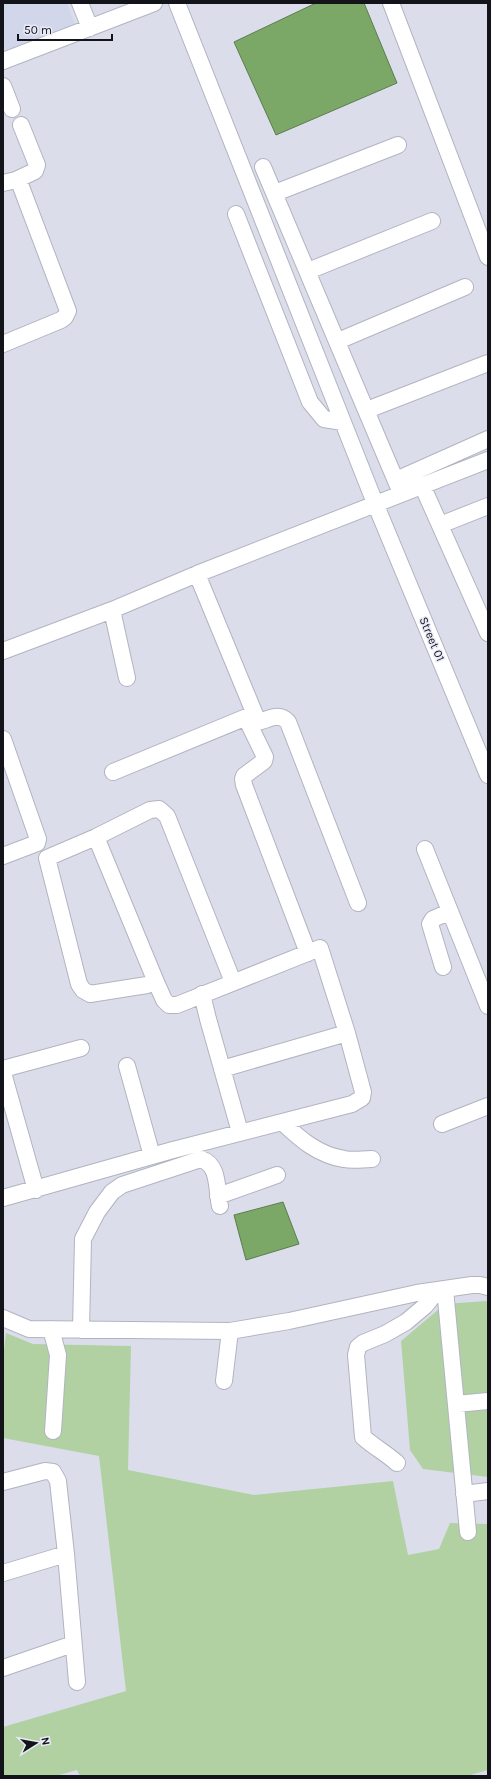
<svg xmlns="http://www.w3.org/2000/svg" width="491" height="1779" font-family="Karla,sans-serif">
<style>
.built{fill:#d2d6ea}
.green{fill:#b1d1a3}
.water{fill:#7ba867;stroke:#5c7c50}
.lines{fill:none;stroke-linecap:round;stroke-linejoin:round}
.minor-casing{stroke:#b1b4c0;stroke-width:18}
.minor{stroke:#fff;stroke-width:16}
.labels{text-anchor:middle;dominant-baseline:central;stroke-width:3;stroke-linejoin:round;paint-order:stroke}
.street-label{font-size:12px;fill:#131419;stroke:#e8ebf7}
</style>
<rect width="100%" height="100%" fill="#dbdeea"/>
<path class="built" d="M 3,3 L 67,3 L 75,24 L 6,52 L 3,45 Z"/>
<path class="green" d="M 486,1301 L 488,1302 L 488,1477 L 423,1469 L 410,1450 L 401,1341 L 445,1304 Z
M 6,1333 L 33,1344 L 131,1346 L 128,1470 L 254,1495 L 393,1481 L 408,1555 L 439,1549 L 450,1523 L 488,1524 L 488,1770 L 467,1776 L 80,1776 L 77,1770 L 56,1776 L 3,1776 L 3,1727 L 126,1691 L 99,1456 L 3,1438 L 3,1359 Z"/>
<path class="water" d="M 316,3 L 364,3 L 397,83 L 276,135 L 234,42 Z
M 283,1202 L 299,1244 L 246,1260 L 234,1215 Z"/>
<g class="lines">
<g class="minor-casing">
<path id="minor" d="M 80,3 L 90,28
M 177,3 L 375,503 L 488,775
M 391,3 L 488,257
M 3,61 L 154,3
M 3,86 L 12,109
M 263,167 L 401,493
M 3,183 L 16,180 L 35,171 L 37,165 L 21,125
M 275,193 L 398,145
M 236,214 L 310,402 L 324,419 L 343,422
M 308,271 L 432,221
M 338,341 L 465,287
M 3,344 L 61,320 L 65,317 L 68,311 L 20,184 L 16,180
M 367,410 L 488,363
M 396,480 L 488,439
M 422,485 L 488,633
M 440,525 L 488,506
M 197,574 L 258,722 C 270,719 279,712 288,722 L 358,903
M 112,610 L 127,678
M 3,651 L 112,610 L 197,574 L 488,460
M 246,718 L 265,757 L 264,761 L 244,776 L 243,779 L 244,785 L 308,953
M 3,739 L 38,839 L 37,843 L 3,856
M 113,772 L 254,714
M 96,837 L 156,982 L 147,985 L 90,994 L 83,990 L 79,984 L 47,858 L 96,837 L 150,810 L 159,809 L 167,816 L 233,982
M 425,849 L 488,1006
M 443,967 L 430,924 L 433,919 L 449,912
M 156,982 L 164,1000 L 169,1005 L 177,1005 L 320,948 L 347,1033 L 222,1069
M 202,994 L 208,1019 L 240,1132
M 127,1066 L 152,1156
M 3,1069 L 81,1048
M 3,1073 L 36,1190
M 282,1122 C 300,1139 318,1155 344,1159 C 353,1161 363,1159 372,1159
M 442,1124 L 488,1106
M 218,1196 L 277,1175
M 3,1198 L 173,1150 L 352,1104 L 362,1098 L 363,1092 L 347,1033
M 445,1289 L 468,1532
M 3,1318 L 29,1329 L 230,1331 L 289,1321 L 417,1293 L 472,1285 L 480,1285 L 488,1287
M 51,1329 L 58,1355 L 53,1431
M 81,1330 L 83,1239 L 97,1212 L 112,1192 L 122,1185 L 201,1159 C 220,1165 216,1190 220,1206
M 224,1381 L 230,1331
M 456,1404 L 488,1401
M 397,1463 C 386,1453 374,1447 363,1437 L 356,1355 L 358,1347 L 363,1343 L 385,1334 L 406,1322 L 425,1306 L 437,1291
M 3,1482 L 45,1471 L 53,1472 L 58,1481 L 66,1554 L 77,1682
M 464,1494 L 488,1491
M 3,1573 L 66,1554
M 3,1668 L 73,1644"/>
</g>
<use href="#minor" class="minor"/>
</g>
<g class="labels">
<g class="street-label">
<text transform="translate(432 639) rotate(67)">Street 01</text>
</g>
</g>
<rect width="491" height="1779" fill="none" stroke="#131419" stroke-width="8"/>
<g transform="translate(36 1743) rotate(79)" stroke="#e8ebf7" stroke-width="3" paint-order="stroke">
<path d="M0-3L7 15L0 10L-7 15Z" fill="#131419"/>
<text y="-6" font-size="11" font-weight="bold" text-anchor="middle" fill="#131419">N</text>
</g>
<path d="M18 34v6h94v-6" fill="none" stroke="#131419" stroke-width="2"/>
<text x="24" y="34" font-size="12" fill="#131419" stroke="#e8ebf7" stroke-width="3" paint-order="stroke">50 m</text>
</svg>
